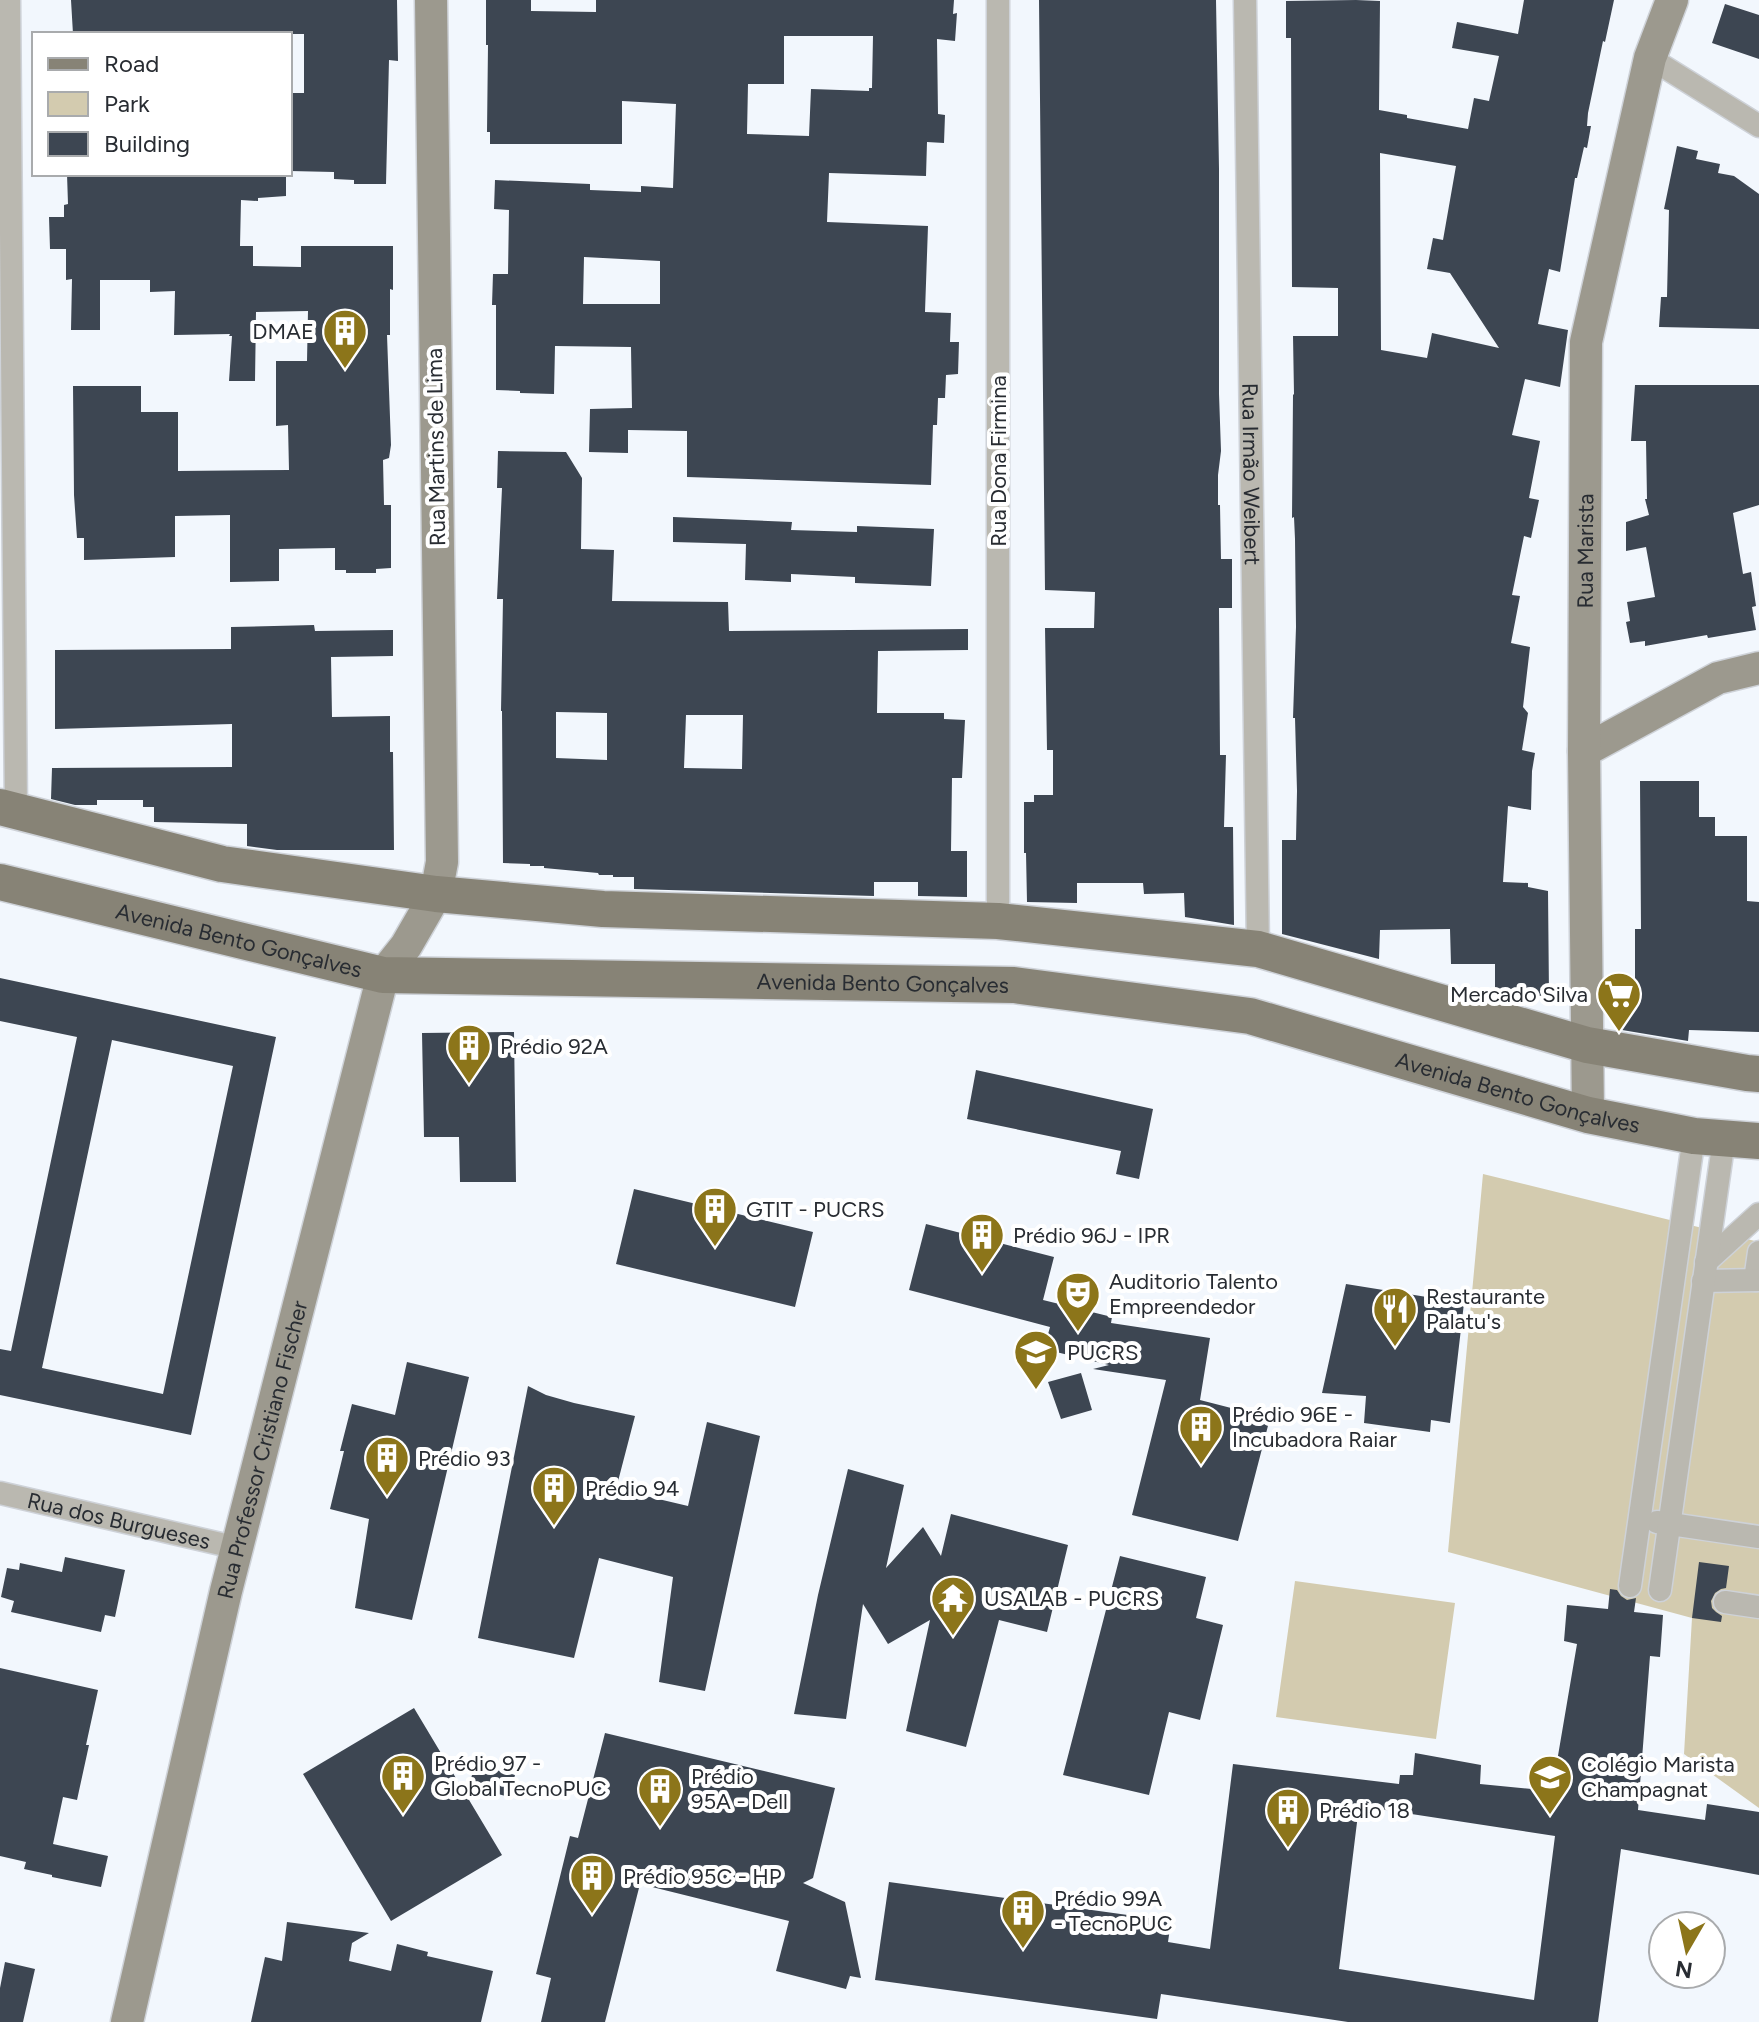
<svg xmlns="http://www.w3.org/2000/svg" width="1759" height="2022" font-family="Figtree,sans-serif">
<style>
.green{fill:#d3cbaf}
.building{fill:#3d4652;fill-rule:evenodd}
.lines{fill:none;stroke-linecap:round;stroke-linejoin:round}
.street-casing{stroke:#ced2d8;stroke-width:25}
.secondary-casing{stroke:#ced2d8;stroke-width:35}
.primary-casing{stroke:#ced2d8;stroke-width:39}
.street{stroke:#bab8b0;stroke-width:22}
.secondary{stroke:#9c998e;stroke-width:32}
.primary{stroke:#878376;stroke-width:36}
.labels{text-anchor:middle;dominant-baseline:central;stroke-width:8;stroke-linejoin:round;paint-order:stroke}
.poi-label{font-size:22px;fill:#282c32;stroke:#fff;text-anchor:start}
.street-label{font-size:22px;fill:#282c32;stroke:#fff}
</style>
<rect width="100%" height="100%" fill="#f2f7fd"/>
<path class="green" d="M 1483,1174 L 1759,1242 L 1759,1808 L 1684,1754 L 1692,1618 L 1448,1552 Z
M 1295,1581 L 1455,1603 L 1436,1739 L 1276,1717 Z"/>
<path class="building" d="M 71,0 L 397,0 L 398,61 L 389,60 L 386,184 L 354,184 L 354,180 L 334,179 L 334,172 L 290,171 L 290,93 L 304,93 L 304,34 L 73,34 Z
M 486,0 L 531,0 L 531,11 L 596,12 L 596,0 L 954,0 L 953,14 L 957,13 L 955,41 L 937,39 L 938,114 L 945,115 L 944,143 L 927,142 L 926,176 L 829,173 L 827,222 L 928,226 L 925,312 L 951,313 L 950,342 L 959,342 L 958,374 L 946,375 L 945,398 L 938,398 L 937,425 L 933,425 L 931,485 L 687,477 L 687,431 L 628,430 L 628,453 L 589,452 L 590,409 L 632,408 L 631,347 L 555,346 L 554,394 L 520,393 L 520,391 L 496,390 L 496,305 L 492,305 L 493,274 L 508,274 L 509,210 L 494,209 L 495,180 L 590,184 L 590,190 L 641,192 L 641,186 L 673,188 L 676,104 L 622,101 L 622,144 L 490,144 L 490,132 L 487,132 L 488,45 L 486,45 ZM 784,36 L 873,36 L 872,88 L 869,88 L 869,91 L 811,89 L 809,136 L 747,134 L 748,84 L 784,84 ZM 584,257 L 660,261 L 660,304 L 583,304 Z
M 1039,0 L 1216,0 L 1219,169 L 1219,394 L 1221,451 L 1218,475 L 1218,505 L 1220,505 L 1221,559 L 1232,559 L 1232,608 L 1219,608 L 1220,755 L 1226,755 L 1224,827 L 1233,827 L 1234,925 L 1185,917 L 1184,893 L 1144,894 L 1143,883 L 1077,883 L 1077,903 L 1027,902 L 1026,853 L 1024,853 L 1024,802 L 1034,802 L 1034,795 L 1053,795 L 1053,750 L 1047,750 L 1045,628 L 1094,628 L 1095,592 L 1045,590 Z
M 1356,0 L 1380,1 L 1379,110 L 1407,115 L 1407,118 L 1468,129 L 1474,98 L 1489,101 L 1499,56 L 1452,48 L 1457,22 L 1518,34 L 1524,0 L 1614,0 L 1605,42 L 1603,41 L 1588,113 L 1587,126 L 1591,126 L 1587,148 L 1584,147 L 1577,178 L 1575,178 L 1560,272 L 1549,269 L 1538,324 L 1568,330 L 1560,387 L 1525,379 L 1512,435 L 1540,441 L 1529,498 L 1539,500 L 1531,538 L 1524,536 L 1512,595 L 1520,596 L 1511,643 L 1530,647 L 1523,707 L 1528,713 L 1522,750 L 1535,753 L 1532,771 L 1531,810 L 1508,806 L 1503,882 L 1528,883 L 1528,887 L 1548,891 L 1549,996 L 1495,996 L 1495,964 L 1451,964 L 1450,929 L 1380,930 L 1379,959 L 1282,934 L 1282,840 L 1296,840 L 1297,791 L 1295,718 L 1293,718 L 1296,627 L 1295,539 L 1294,517 L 1292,518 L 1293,395 L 1294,394 L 1293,336 L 1338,336 L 1338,288 L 1292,287 L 1291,38 L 1286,38 L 1286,1 ZM 1380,153 L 1456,166 L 1443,240 L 1433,238 L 1427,269 L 1450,273 L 1499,348 L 1432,333 L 1427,358 L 1381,350 Z
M 1725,4 L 1759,15 L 1759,59 L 1712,43 Z
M 1677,146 L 1698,151 L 1696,159 L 1720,164 L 1718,173 L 1734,176 L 1759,194 L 1759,329 L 1659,327 L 1661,297 L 1667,297 L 1669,210 L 1664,209 Z
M 67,174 L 286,174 L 286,196 L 258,198 L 258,201 L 241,200 L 240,246 L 253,246 L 253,266 L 301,267 L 301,246 L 393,246 L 393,290 L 390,289 L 390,335 L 387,335 L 391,445 L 389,458 L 383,460 L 384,505 L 391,505 L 391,568 L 376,569 L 376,573 L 346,573 L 346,570 L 335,570 L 335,548 L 279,549 L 279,581 L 230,582 L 230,515 L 175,516 L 175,557 L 84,560 L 84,538 L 77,538 L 74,495 L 73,386 L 141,386 L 141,412 L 178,412 L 178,471 L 289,470 L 288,425 L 276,426 L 276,361 L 307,361 L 308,311 L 256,312 L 255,381 L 229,381 L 232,336 L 229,336 L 230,334 L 174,335 L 175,291 L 150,292 L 150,280 L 100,280 L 100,330 L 71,330 L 72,279 L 66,280 L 66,249 L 50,249 L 49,217 L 64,217 L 64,205 L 68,204 Z
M 1635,385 L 1759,385 L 1759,505 L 1733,513 L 1743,574 L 1751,572 L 1756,606 L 1752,607 L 1756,630 L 1708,638 L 1707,635 L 1645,646 L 1645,641 L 1630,643 L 1626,622 L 1630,621 L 1627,602 L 1655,597 L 1646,547 L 1626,551 L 1626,522 L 1649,515 L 1645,499 L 1647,499 L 1646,441 L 1631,441 Z
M 498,451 L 566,452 L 582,478 L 581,549 L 614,550 L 612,601 L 728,602 L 729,631 L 968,629 L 968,650 L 878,651 L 877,713 L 944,713 L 944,719 L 965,720 L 962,778 L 952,778 L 951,851 L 967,851 L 967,897 L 918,896 L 918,882 L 874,882 L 874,896 L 634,889 L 634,877 L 613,877 L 613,875 L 599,875 L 598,873 L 544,868 L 544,866 L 530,866 L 530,864 L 503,863 L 502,711 L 501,711 L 503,599 L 497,599 L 502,488 L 497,488 ZM 556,712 L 607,713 L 607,760 L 556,758 ZM 686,715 L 743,715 L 742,769 L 684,768 Z
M 673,517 L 792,522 L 791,530 L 857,532 L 857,526 L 934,529 L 931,586 L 855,583 L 855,577 L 791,574 L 791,582 L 745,580 L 746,544 L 673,542 Z
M 314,625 L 315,631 L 393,630 L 393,656 L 331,657 L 332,717 L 390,716 L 390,752 L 393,752 L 394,850 L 277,850 L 247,846 L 247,824 L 154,822 L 154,807 L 143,807 L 143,800 L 97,800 L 97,805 L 75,805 L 51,799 L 52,768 L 232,767 L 232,724 L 55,729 L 55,650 L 231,649 L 231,627 Z
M 1640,781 L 1699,781 L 1699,817 L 1715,817 L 1715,836 L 1747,836 L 1747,901 L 1759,902 L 1759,1032 L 1689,1030 L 1688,1041 L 1622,1030 L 1623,1007 L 1635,1007 L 1635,929 L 1641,929 Z
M 0,978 L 276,1037 L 191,1435 L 0,1395 L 0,1349 L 11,1351 L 77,1037 L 0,1021 ZM 112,1040 L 233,1066 L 163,1394 L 42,1368 Z
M 514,1032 L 516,1182 L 460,1182 L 459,1137 L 424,1137 L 422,1033 Z
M 976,1070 L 1153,1109 L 1139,1179 L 1116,1174 L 1121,1151 L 967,1119 Z
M 634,1189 L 813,1232 L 795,1307 L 616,1264 Z
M 926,1224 L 1054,1257 L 1043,1300 L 1112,1317 L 1111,1323 L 1210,1338 L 1200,1400 L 1270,1418 L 1238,1541 L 1132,1515 L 1166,1380 L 1093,1369 L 1109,1365 L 1044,1349 L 1050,1327 L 909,1290 Z
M 1346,1284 L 1464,1303 L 1450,1423 L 1431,1420 L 1430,1432 L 1364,1423 L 1366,1396 L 1322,1393 Z
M 407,1362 L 469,1377 L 412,1620 L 355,1608 L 369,1519 L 330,1509 L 344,1451 L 340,1451 L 352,1404 L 395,1415 Z
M 1081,1373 L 1092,1410 L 1061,1419 L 1048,1382 Z
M 528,1386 L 546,1395 L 574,1403 L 635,1416 L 616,1489 L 688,1506 L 707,1422 L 760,1436 L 705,1691 L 659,1682 L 673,1577 L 599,1558 L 574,1658 L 478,1638 Z
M 848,1469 L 904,1485 L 886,1568 L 923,1527 L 941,1556 L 951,1514 L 1068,1545 L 1047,1632 L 999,1620 L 966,1747 L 906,1731 L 930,1620 L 888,1644 L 863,1604 L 846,1719 L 794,1714 L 818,1595 Z
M 1120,1556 L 1206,1577 L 1196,1618 L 1223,1625 L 1200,1720 L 1169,1712 L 1149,1795 L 1063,1775 Z
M 65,1557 L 125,1570 L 115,1617 L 105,1615 L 101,1632 L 11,1612 L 14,1601 L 1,1597 L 7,1568 L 19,1570 L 20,1563 L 62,1572 Z
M 1699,1562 L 1729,1566 L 1726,1588 L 1721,1589 L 1715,1593 L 1711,1601 L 1712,1608 L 1716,1612 L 1722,1616 L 1721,1622 L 1692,1618 Z
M 1610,1589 L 1617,1590 L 1621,1596 L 1627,1600 L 1636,1598 L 1634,1612 L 1663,1615 L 1660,1657 L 1650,1656 L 1638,1810 L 1705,1820 L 1707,1804 L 1759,1812 L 1759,1875 L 1621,1849 L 1598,2022 L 1348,2022 L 1161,1994 L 1157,2019 L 875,1980 L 889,1882 L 1171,1921 L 1168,1942 L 1210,1949 L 1233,1764 L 1399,1784 L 1400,1775 L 1413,1775 L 1415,1753 L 1481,1765 L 1480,1784 L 1552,1791 L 1577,1644 L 1564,1641 L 1567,1605 L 1608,1609 ZM 1359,1806 L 1555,1836 L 1534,2000 L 1339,1969 Z
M 0,1668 L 98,1690 L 86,1745 L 89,1745 L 77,1800 L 63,1797 L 53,1844 L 108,1856 L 101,1887 L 52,1877 L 52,1875 L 24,1869 L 26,1862 L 0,1856 Z
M 414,1708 L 502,1855 L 391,1921 L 303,1774 Z
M 605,1733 L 835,1788 L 813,1878 L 803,1883 L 845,1902 L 861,1978 L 850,1976 L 846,1989 L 776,1971 L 789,1921 L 640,1884 L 605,2022 L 541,2022 L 551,1978 L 536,1974 L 570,1836 L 578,1838 Z
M 475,1764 L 515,1775 L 509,1797 L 469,1786 Z
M 287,1922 L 369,1933 L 352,1943 L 349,1961 L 391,1971 L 397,1944 L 428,1952 L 427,1956 L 493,1971 L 481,2022 L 251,2022 L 265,1957 L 282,1961 Z
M 5,1962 L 35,1969 L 23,2022 L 0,2022 L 0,1988 Z"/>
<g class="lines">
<g class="street-casing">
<g id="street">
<path d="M 9,0 L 16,812"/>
<path d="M 998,0 L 998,921"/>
<path id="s1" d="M 1245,0 L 1258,949"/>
<path d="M 1650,58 L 1759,126"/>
<path d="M 1706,1262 L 1759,1214"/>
<path d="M 1755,1280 L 1759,1252"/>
<path d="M 1703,1281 L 1759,1280"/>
<path id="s2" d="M 0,1493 L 238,1548"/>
<path d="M 1657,1522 L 1759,1537"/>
<path d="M 1630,1586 L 1694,1136"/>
<path d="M 1660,1590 L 1724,1139"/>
<path d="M 1725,1602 L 1759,1607"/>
</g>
</g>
<g class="secondary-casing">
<g id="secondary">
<path d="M 1584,751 L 1718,678 L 1759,668"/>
<path id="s3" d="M 1588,1115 L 1584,751 L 1586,342 L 1650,58 L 1672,0"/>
<path id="s4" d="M 127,2022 L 226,1591 L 383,975 L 406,946 L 436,894 L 442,862 L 431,0"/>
</g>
</g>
<g class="primary-casing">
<g id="primary">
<path d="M 0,807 L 222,864 L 436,894 L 603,909 L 998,921 L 1258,949 L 1587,1045 L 1747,1073 L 1759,1074"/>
<path id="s5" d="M 0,882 L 383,975 L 1014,985 L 1250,1016 L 1588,1115 L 1694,1136 L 1759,1141"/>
</g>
</g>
<use href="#street" class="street"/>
<use href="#secondary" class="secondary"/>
<use href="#primary" class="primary"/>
</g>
<defs>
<g id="building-pin" transform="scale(2.3)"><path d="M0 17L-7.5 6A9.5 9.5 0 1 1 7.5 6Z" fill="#8c751a" stroke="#fff"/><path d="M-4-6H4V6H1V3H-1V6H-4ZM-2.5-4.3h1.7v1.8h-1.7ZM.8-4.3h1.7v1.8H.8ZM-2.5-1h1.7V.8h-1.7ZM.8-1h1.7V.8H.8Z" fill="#fff"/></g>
<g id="supermarket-pin" transform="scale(2.3)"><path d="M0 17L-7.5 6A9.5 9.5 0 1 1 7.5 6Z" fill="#8c751a" stroke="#fff"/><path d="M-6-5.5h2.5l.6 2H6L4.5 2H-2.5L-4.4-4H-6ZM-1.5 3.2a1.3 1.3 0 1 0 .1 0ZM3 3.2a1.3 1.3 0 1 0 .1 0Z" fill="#fff"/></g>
<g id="theatre-pin" transform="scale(2.3)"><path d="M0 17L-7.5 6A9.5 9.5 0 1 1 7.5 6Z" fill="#8c751a" stroke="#fff"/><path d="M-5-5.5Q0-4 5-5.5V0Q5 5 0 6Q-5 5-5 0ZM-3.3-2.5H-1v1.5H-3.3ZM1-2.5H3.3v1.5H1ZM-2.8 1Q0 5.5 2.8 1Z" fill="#fff"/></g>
<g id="restaurant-pin" transform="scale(2.3)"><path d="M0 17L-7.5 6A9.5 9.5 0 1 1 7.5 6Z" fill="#8c751a" stroke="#fff"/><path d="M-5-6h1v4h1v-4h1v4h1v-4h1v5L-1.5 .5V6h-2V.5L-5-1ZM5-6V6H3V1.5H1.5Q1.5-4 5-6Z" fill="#fff"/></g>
<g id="university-pin" transform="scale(2.3)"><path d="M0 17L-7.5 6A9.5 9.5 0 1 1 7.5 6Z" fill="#8c751a" stroke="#fff"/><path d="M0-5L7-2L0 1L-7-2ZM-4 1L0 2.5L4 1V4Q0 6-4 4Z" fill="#fff"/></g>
<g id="temple-pin" transform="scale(2.3)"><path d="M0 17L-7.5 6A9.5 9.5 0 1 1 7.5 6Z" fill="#8c751a" stroke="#fff"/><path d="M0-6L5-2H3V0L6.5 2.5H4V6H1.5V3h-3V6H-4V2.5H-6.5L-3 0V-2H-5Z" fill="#fff"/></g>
<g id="school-pin" transform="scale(2.3)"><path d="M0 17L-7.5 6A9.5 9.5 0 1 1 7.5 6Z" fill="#8c751a" stroke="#fff"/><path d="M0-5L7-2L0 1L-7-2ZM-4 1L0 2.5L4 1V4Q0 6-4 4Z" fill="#fff"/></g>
</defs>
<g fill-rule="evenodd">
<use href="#building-pin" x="345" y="331"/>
<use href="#supermarket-pin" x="1619" y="994"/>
<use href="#building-pin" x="469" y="1046"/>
<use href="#building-pin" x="715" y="1209"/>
<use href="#building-pin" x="982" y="1235"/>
<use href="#theatre-pin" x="1078" y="1294"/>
<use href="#restaurant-pin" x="1395" y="1309"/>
<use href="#university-pin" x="1036" y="1352"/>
<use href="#building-pin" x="1201" y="1427"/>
<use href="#building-pin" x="387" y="1458"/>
<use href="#building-pin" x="554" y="1488"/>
<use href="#temple-pin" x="953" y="1598"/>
<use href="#building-pin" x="403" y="1776"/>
<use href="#school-pin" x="1550" y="1777"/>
<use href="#building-pin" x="660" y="1789"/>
<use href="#building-pin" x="1288" y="1810"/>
<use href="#building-pin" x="592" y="1876"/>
<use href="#building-pin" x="1023" y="1911"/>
</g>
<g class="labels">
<g class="poi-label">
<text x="314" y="331" text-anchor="end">DMAE</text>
<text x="1588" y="994" text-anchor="end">Mercado Silva</text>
<text x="500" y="1046">Prédio 92A</text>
<text x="746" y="1209">GTIT - PUCRS</text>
<text x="1013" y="1235">Prédio 96J - IPR</text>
<text x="1109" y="1281">Auditorio Talento<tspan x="1109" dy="25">Empreendedor</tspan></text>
<text x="1426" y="1296">Restaurante<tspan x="1426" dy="25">Palatu's</tspan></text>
<text x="1067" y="1352">PUCRS</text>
<text x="1232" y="1414">Prédio 96E -<tspan x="1232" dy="25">Incubadora Raiar</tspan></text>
<text x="418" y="1458">Prédio 93</text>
<text x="585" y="1488">Prédio 94</text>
<text x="984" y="1598">USALAB - PUCRS</text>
<text x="434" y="1763">Prédio 97 -<tspan x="434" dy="25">Global TecnoPUC</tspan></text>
<text x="1581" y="1764">Colégio Marista<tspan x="1581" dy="25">Champagnat</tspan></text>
<text x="691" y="1776">Prédio<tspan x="691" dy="25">95A - Dell</tspan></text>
<text x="1319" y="1810">Prédio 18</text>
<text x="623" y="1876">Prédio 95C - HP</text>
<text x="1054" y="1898">Prédio 99A<tspan x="1054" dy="25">- TecnoPUC</tspan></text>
</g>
<g class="street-label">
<text transform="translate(436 447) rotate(-91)">Rua Martins de Lima</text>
<text transform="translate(998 461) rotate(-90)">Rua Dona Firmina</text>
<text stroke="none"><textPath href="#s1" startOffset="474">Rua Irmão Weibert</textPath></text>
<text stroke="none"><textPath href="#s3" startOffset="564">Rua Marista</textPath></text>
<text stroke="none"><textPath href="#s5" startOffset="246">Avenida Bento Gonçalves</textPath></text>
<text stroke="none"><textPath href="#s5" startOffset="894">Avenida Bento Gonçalves</textPath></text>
<text stroke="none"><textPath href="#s5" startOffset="1542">Avenida Bento Gonçalves</textPath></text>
<text stroke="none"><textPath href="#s4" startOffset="588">Rua Professor Cristiano Fischer</textPath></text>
<text stroke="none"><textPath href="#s2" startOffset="122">Rua dos Burgueses</textPath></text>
</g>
</g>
<rect x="32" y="32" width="260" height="144" fill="#ffffff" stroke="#a9abad" stroke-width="2"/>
<rect x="48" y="58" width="40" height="12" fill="#878376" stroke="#a9abad" stroke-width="2"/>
<text x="104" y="72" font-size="24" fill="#282c32">Road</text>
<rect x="48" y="92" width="40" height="24" fill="#d3cbaf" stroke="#a9abad" stroke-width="2"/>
<text x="104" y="112" font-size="24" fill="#282c32">Park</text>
<rect x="48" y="132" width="40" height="24" fill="#3d4652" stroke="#a9abad" stroke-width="2"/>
<text x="104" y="152" font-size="24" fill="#282c32">Building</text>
<g transform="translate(1687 1950) rotate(189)"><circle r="38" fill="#ffffff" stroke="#a9abad" stroke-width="2"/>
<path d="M0-6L14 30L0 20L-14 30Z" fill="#8c751a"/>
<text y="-12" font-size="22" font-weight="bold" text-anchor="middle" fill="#282c32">N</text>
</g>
</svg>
